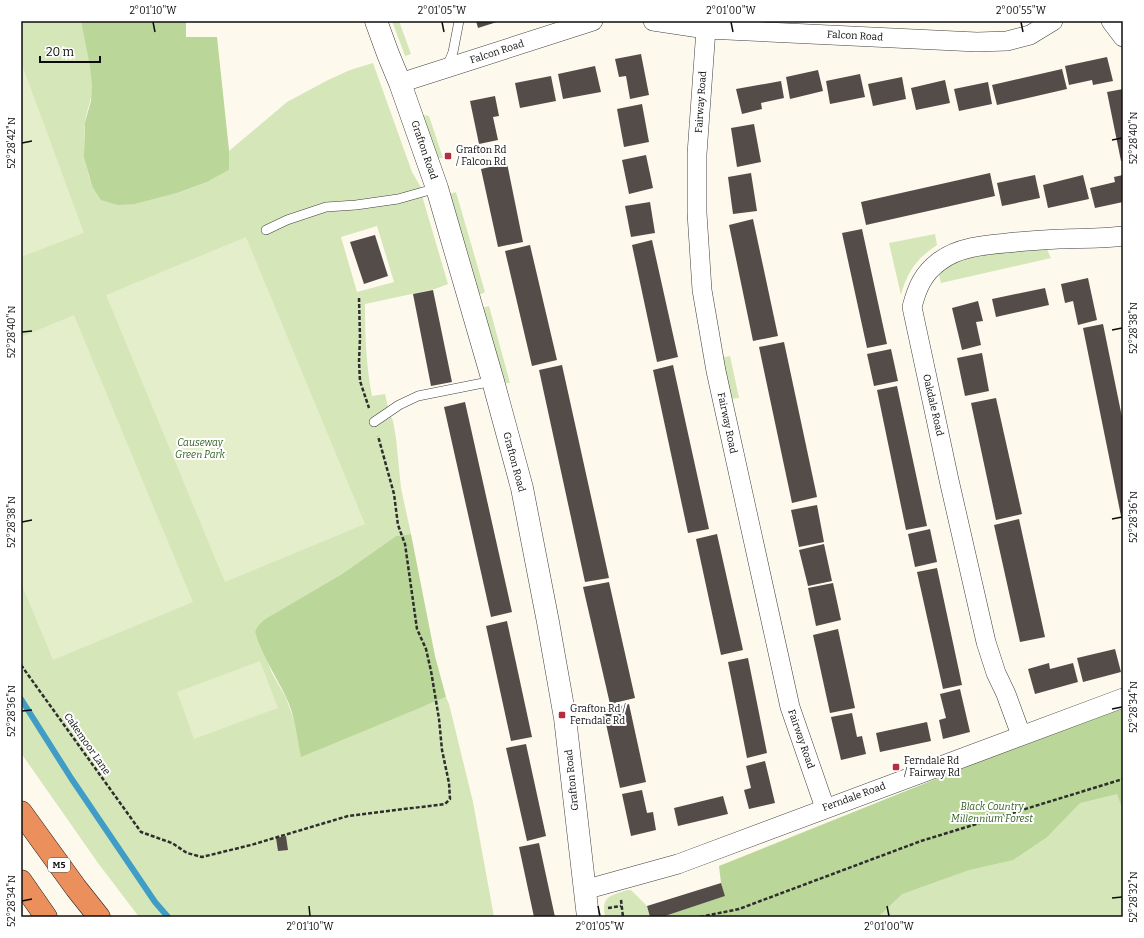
<svg xmlns="http://www.w3.org/2000/svg" width="1144" height="938" font-family="Bitter,serif">
<style>
.green{fill:#d5e6b9;fill-rule:evenodd}
.forest{fill:#bad699}
.pitch{fill:#e5eeca}
.lines{fill:none;stroke-linecap:round;stroke-linejoin:round}
.stream{stroke:#409dc5;stroke-width:6}
.building{fill:#544c49}
.service-casing{stroke:#3f3f3f;stroke-width:10}
.minor-casing{stroke:#3f3f3f;stroke-width:20}
.tertiary-casing{stroke:#3f3f3f;stroke-width:23}
.motorway-casing{stroke:#1d1d1d;stroke-width:23}
.path{stroke:#2e2e2e;stroke-width:2.5;stroke-dasharray:4 2;stroke-linecap:butt}
.service{stroke:#fff;stroke-width:9}
.minor{stroke:#fff;stroke-width:19}
.tertiary{stroke:#fff;stroke-width:22}
.motorway{stroke:#eb905d;stroke-width:22}
.ticks{fill:none;stroke:#0c0c0c;stroke-width:1.5}
.poi-dot{fill:#b42d40;stroke:#fff;stroke-width:1.5}
.labels{text-anchor:middle;dominant-baseline:central;stroke-width:4;stroke-linejoin:round;paint-order:stroke}
.shield{fill:#fff;stroke:#555;stroke-width:1}
.shield-label{font-size:9px;font-weight:bold;fill:#0c0c0c}
.street-label{font-size:10px;fill:#0c0c0c;stroke:#fff}
.poi-label{font-size:10px;fill:#0c0c0c;stroke:#fff;text-anchor:start}
.park-label{font-size:10px;font-style:italic;fill:#346021;stroke:#fff}
.neatline{fill:none;stroke:#0c0c0c;stroke-width:1.5}
.ticks-label{font-size:10px;text-anchor:middle;fill:#0c0c0c}
</style>
<rect width="100%" height="100%" fill="#fef9ed"/>
<path class="green" d="M 21,21 L 81,21 C 86,41 93,67 92,87 C 92,101 86,111 85,123 C 83,145 85,166 92,186 L 135,204 L 177,193 L 207,182 L 229,170 L 229,151 L 287,102 L 328,80 L 350,70 L 373,63 L 412,172 L 423,191 L 423,199 L 448,284 L 435,289 L 365,304 C 365,335 366,365 372,396 L 385,394 L 389,412 L 393,421 L 396,438 L 401,488 L 411,534 L 396,536 L 342,574 L 265,619 L 255,632 L 272,673 L 286,698 L 294,720 L 427,705 L 446,697 L 449,704 L 473,802 L 494,917 L 139,917 L 98,863 L 21,753 ZM 377,226 L 394,282 L 357,292 L 341,237 Z
M 392,21 L 399,21 L 411,54 L 405,56 Z
M 422,115 L 429,116 L 443,158 L 436,158 Z
M 456,192 L 485,292 L 479,295 L 450,194 Z
M 935,234 L 937,245 C 917,258 907,272 901,295 L 889,243 Z
M 1046,247 L 1051,258 L 941,283 L 938,271 L 948,264 L 974,255 Z
M 489,306 L 510,383 L 503,383 L 482,308 Z
M 730,356 L 739,398 L 729,399 L 720,358 Z
M 1123,737 L 1123,917 L 662,917 L 725,896 Z
M 627,890 L 631,890 L 647,906 L 650,917 L 605,917 C 601,896 610,896 627,890 Z"/>
<path class="forest" d="M 81,21 L 186,21 L 186,37 L 217,37 L 229,150 L 229,170 L 207,182 L 177,193 L 135,204 L 118,205 L 101,200 L 92,186 L 84,157 L 85,122 L 91,101 L 92,85 L 90,66 Z
M 411,534 L 435,656 L 446,697 L 301,757 C 297,737 295,715 286,697 C 275,675 262,655 255,632 L 258,626 L 265,619 L 342,574 L 396,536 Z
M 1123,708 L 1123,810 L 1117,794 L 1080,803 L 1047,837 L 1013,860 L 969,870 L 902,894 L 878,917 L 662,917 L 725,896 L 721,883 L 719,866 L 1003,752 Z"/>
<path class="pitch" d="M 21,62 L 84,233 L 21,257 Z
M 246,237 L 365,524 L 225,582 L 106,295 Z
M 74,315 L 193,602 L 53,660 L 21,583 L 21,337 Z
M 260,661 L 278,708 L 194,739 L 177,692 Z"/>
<g class="lines">
<path class="stream" d="M 21,699 L 71,778 L 155,902 L 168,917"/>
</g>
<path class="building" d="M 476,21 L 500,21 L 478,28 Z
M 641,54 L 649,95 L 630,99 L 626,76 L 619,77 L 615,59 Z
M 1107,57 L 1113,81 L 1093,85 L 1092,80 L 1069,85 L 1065,66 Z
M 595,66 L 601,92 L 563,99 L 558,74 Z
M 1062,69 L 1067,89 L 997,105 L 992,85 Z
M 818,70 L 823,91 L 790,99 L 786,77 Z
M 860,74 L 865,97 L 830,104 L 826,81 Z
M 551,76 L 556,101 L 520,108 L 515,83 Z
M 902,77 L 906,99 L 873,106 L 868,84 Z
M 945,80 L 950,103 L 916,110 L 911,88 Z
M 781,81 L 784,98 L 761,103 L 762,109 L 742,114 L 736,89 Z
M 988,82 L 992,104 L 959,111 L 954,89 Z
M 1123,89 L 1123,161 L 1121,161 L 1107,92 Z
M 495,96 L 499,116 L 493,117 L 498,140 L 479,144 L 470,101 Z
M 642,104 L 649,142 L 624,147 L 617,109 Z
M 754,124 L 761,162 L 737,167 L 731,128 Z
M 646,155 L 653,188 L 629,194 L 622,160 Z
M 507,163 L 523,242 L 498,247 L 481,169 Z
M 751,173 L 757,211 L 733,214 L 728,177 Z
M 990,173 L 995,196 L 866,225 L 861,202 Z
M 1035,175 L 1040,198 L 1002,206 L 997,183 Z
M 1083,175 L 1089,199 L 1048,208 L 1043,185 Z
M 1123,175 L 1123,202 L 1095,208 L 1090,188 L 1115,182 L 1114,177 Z
M 650,202 L 655,233 L 631,237 L 625,206 Z
M 753,219 L 778,336 L 753,341 L 729,225 Z
M 862,229 L 887,344 L 867,348 L 842,233 Z
M 375,235 L 388,276 L 364,284 L 350,242 Z
M 652,240 L 678,357 L 657,362 L 632,245 Z
M 530,245 L 557,360 L 532,366 L 505,251 Z
M 1088,278 L 1097,320 L 1078,325 L 1073,301 L 1065,303 L 1061,284 Z
M 1045,288 L 1049,305 L 996,317 L 992,299 Z
M 433,290 L 452,382 L 431,386 L 413,294 Z
M 978,301 L 983,321 L 976,322 L 981,345 L 962,350 L 952,308 Z
M 1103,324 L 1123,422 L 1122,521 L 1083,328 Z
M 784,342 L 817,497 L 792,503 L 759,347 Z
M 891,349 L 898,381 L 874,386 L 867,354 Z
M 982,353 L 989,391 L 965,396 L 957,358 Z
M 562,365 L 609,578 L 585,582 L 539,370 Z
M 673,365 L 709,529 L 688,533 L 653,370 Z
M 897,386 L 927,526 L 906,530 L 877,390 Z
M 996,398 L 1022,514 L 996,520 L 971,403 Z
M 465,402 L 512,612 L 491,617 L 444,407 Z
M 817,505 L 824,542 L 799,547 L 791,510 Z
M 1019,519 L 1045,637 L 1020,642 L 994,525 Z
M 930,529 L 937,562 L 915,567 L 908,534 Z
M 717,534 L 743,650 L 721,655 L 696,539 Z
M 824,544 L 832,581 L 808,586 L 799,550 Z
M 937,568 L 962,685 L 943,689 L 917,572 Z
M 609,582 L 635,698 L 610,704 L 583,587 Z
M 833,583 L 841,620 L 816,626 L 808,588 Z
M 507,621 L 532,737 L 511,741 L 486,626 Z
M 838,629 L 855,708 L 830,713 L 813,635 Z
M 1115,649 L 1121,672 L 1083,682 L 1077,658 Z
M 748,658 L 767,753 L 747,758 L 728,662 Z
M 1049,663 L 1050,669 L 1073,663 L 1078,682 L 1035,694 L 1028,669 Z
M 960,689 L 970,732 L 943,739 L 939,720 L 946,718 L 940,694 Z
M 629,704 L 646,782 L 620,788 L 603,710 Z
M 852,713 L 857,737 L 862,736 L 866,754 L 841,760 L 831,717 Z
M 927,722 L 931,741 L 880,752 L 876,733 Z
M 526,744 L 546,836 L 527,841 L 506,748 Z
M 765,761 L 775,803 L 749,809 L 744,790 L 751,788 L 746,766 Z
M 642,790 L 647,813 L 653,812 L 656,830 L 631,836 L 622,794 Z
M 723,796 L 728,814 L 678,826 L 674,808 Z
M 286,836 L 288,850 L 278,851 L 276,838 Z
M 539,843 L 555,917 L 534,917 L 519,847 Z
M 721,883 L 725,896 L 662,917 L 650,917 L 647,906 Z"/>
<g class="lines">
<g class="service-casing">
<path id="service" d="M 447,67 L 453,52 L 459,21
M 266,230 L 287,220 L 326,207 L 356,205 L 398,199 L 437,188
M 374,422 L 399,405 L 418,396 L 493,381"/>
</g>
<g class="minor-casing">
<path id="minor" d="M 653,21 L 706,29 L 977,42 L 1007,41 L 1030,35 L 1053,21
M 1111,21 L 1123,37
M 706,29 L 697,154 L 697,213 L 702,290 L 716,371 L 790,707 L 825,808
M 400,83 L 593,21
M 1021,735 L 1006,694 L 996,673 L 986,642 L 949,480 L 912,307 C 917,288 923,273 940,261 C 958,247 984,245 1007,243 C 1024,241 1041,240 1059,239 C 1080,238 1101,239 1123,236
M 584,890 L 678,864 L 1123,698"/>
</g>
<g class="tertiary-casing">
<path id="tertiary" d="M 376,21 L 388,54 L 400,83 L 437,188 L 493,381 L 522,488 L 548,622 L 565,718 L 588,917"/>
</g>
<g class="motorway-casing">
<path id="motorway" d="M 21,812 L 76,888 L 99,917
M 21,881 L 46,917"/>
</g>
<path class="path" d="M 359,298 L 360,338 L 359,361 L 360,381 L 369,408
M 21,665 L 141,832 L 172,843 L 187,853 L 202,857 L 251,845 L 348,816 L 445,804 L 450,799 L 449,783 L 442,750 L 439,719 L 431,671 L 426,649 L 417,629 L 405,544 L 398,525 L 394,494 L 378,436
M 621,900 L 623,917
M 608,908 L 621,906
M 700,917 L 739,909 L 921,841 L 1123,779"/>
<use href="#service" class="service"/>
<use href="#minor" class="minor"/>
<use href="#tertiary" class="tertiary"/>
<use href="#motorway" class="motorway"/>
</g>
<path class="ticks" d="M 153,22 L 155,32M 442,22 L 444,32M 731,22 L 733,32M 1021,22 L 1023,32M 1112,140 L 1122,138M 22,143 L 32,141M 1112,330 L 1122,328M 22,332 L 32,331M 1112,519 L 1122,517M 22,522 L 32,520M 1112,709 L 1122,707M 22,711 L 32,710M 1112,898 L 1122,897M 22,901 L 32,899M 309,906 L 310,916M 598,906 L 600,916M 887,906 L 889,916"/>
<g class="poi-dot">
<rect x="444" y="152" width="8" height="8" rx="2"/>
<rect x="558" y="711" width="8" height="8" rx="2"/>
<rect x="892" y="763" width="8" height="8" rx="2"/>
</g>
<g class="labels">
<rect class="shield" x="48" y="858" width="22" height="14" rx="3"/>
<g class="shield-label">
<text x="59" y="865">M5</text>
</g>
<g class="street-label">
<text transform="translate(855 36) rotate(3)">Falcon Road</text>
<text transform="translate(497 52) rotate(-18)">Falcon Road</text>
<text transform="translate(701 102) rotate(-86)">Fairway Road</text>
<text transform="translate(424 150) rotate(71)">Grafton Road</text>
<text transform="translate(933 405) rotate(77)">Oakdale Road</text>
<text transform="translate(727 423) rotate(78)">Fairway Road</text>
<text transform="translate(514 462) rotate(75)">Grafton Road</text>
<text transform="translate(801 739) rotate(71)">Fairway Road</text>
<text transform="translate(87 744) rotate(55)">Cakemoor Lane</text>
<text transform="translate(572 780) rotate(-96)">Grafton Road</text>
<text transform="translate(854 797) rotate(-20)">Ferndale Road</text>
</g>
<g class="poi-label">
<text x="456" y="150">Grafton Rd<tspan x="456" dy="12">/ Falcon Rd</tspan></text>
<text x="570" y="709">Grafton Rd /<tspan x="570" dy="12">Ferndale Rd</tspan></text>
<text x="904" y="761">Ferndale Rd<tspan x="904" dy="12">/ Fairway Rd</tspan></text>
</g>
<g class="park-label">
<text x="200" y="443">Causeway<tspan x="200" dy="12">Green Park</tspan></text>
<text x="992" y="807">Black Country<tspan x="992" dy="12">Millennium Forest</tspan></text>
</g>
</g>
<rect width="1144" height="938" fill="none" stroke="#ffffff" stroke-width="44"/>
<path d="M40 56v6h60v-6" fill="none" stroke="#0c0c0c" stroke-width="2"/>
<text x="46" y="56" font-size="12" fill="#0c0c0c" stroke="#ffffff" stroke-width="3" paint-order="stroke">20 m</text>
<rect x="22" y="22" width="1100" height="894" class="neatline"/>
<g class="ticks-label">
<text x="153" y="14">2°01'10"W</text>
<text x="442" y="14">2°01'05"W</text>
<text x="731" y="14">2°01'00"W</text>
<text x="1021" y="14">2°00'55"W</text>
<text transform="translate(1133 138) rotate(-90)" y="4">52°28'40"N</text>
<text transform="translate(11 143) rotate(-90)" y="4">52°28'42"N</text>
<text transform="translate(1133 328) rotate(-90)" y="4">52°28'38"N</text>
<text transform="translate(11 332) rotate(-90)" y="4">52°28'40"N</text>
<text transform="translate(1133 517) rotate(-90)" y="4">52°28'36"N</text>
<text transform="translate(11 522) rotate(-90)" y="4">52°28'38"N</text>
<text transform="translate(1133 707) rotate(-90)" y="4">52°28'34"N</text>
<text transform="translate(11 711) rotate(-90)" y="4">52°28'36"N</text>
<text transform="translate(1133 897) rotate(-90)" y="4">52°28'32"N</text>
<text transform="translate(11 901) rotate(-90)" y="4">52°28'34"N</text>
<text x="310" y="930">2°01'10"W</text>
<text x="600" y="930">2°01'05"W</text>
<text x="889" y="930">2°01'00"W</text>
</g>
</svg>
